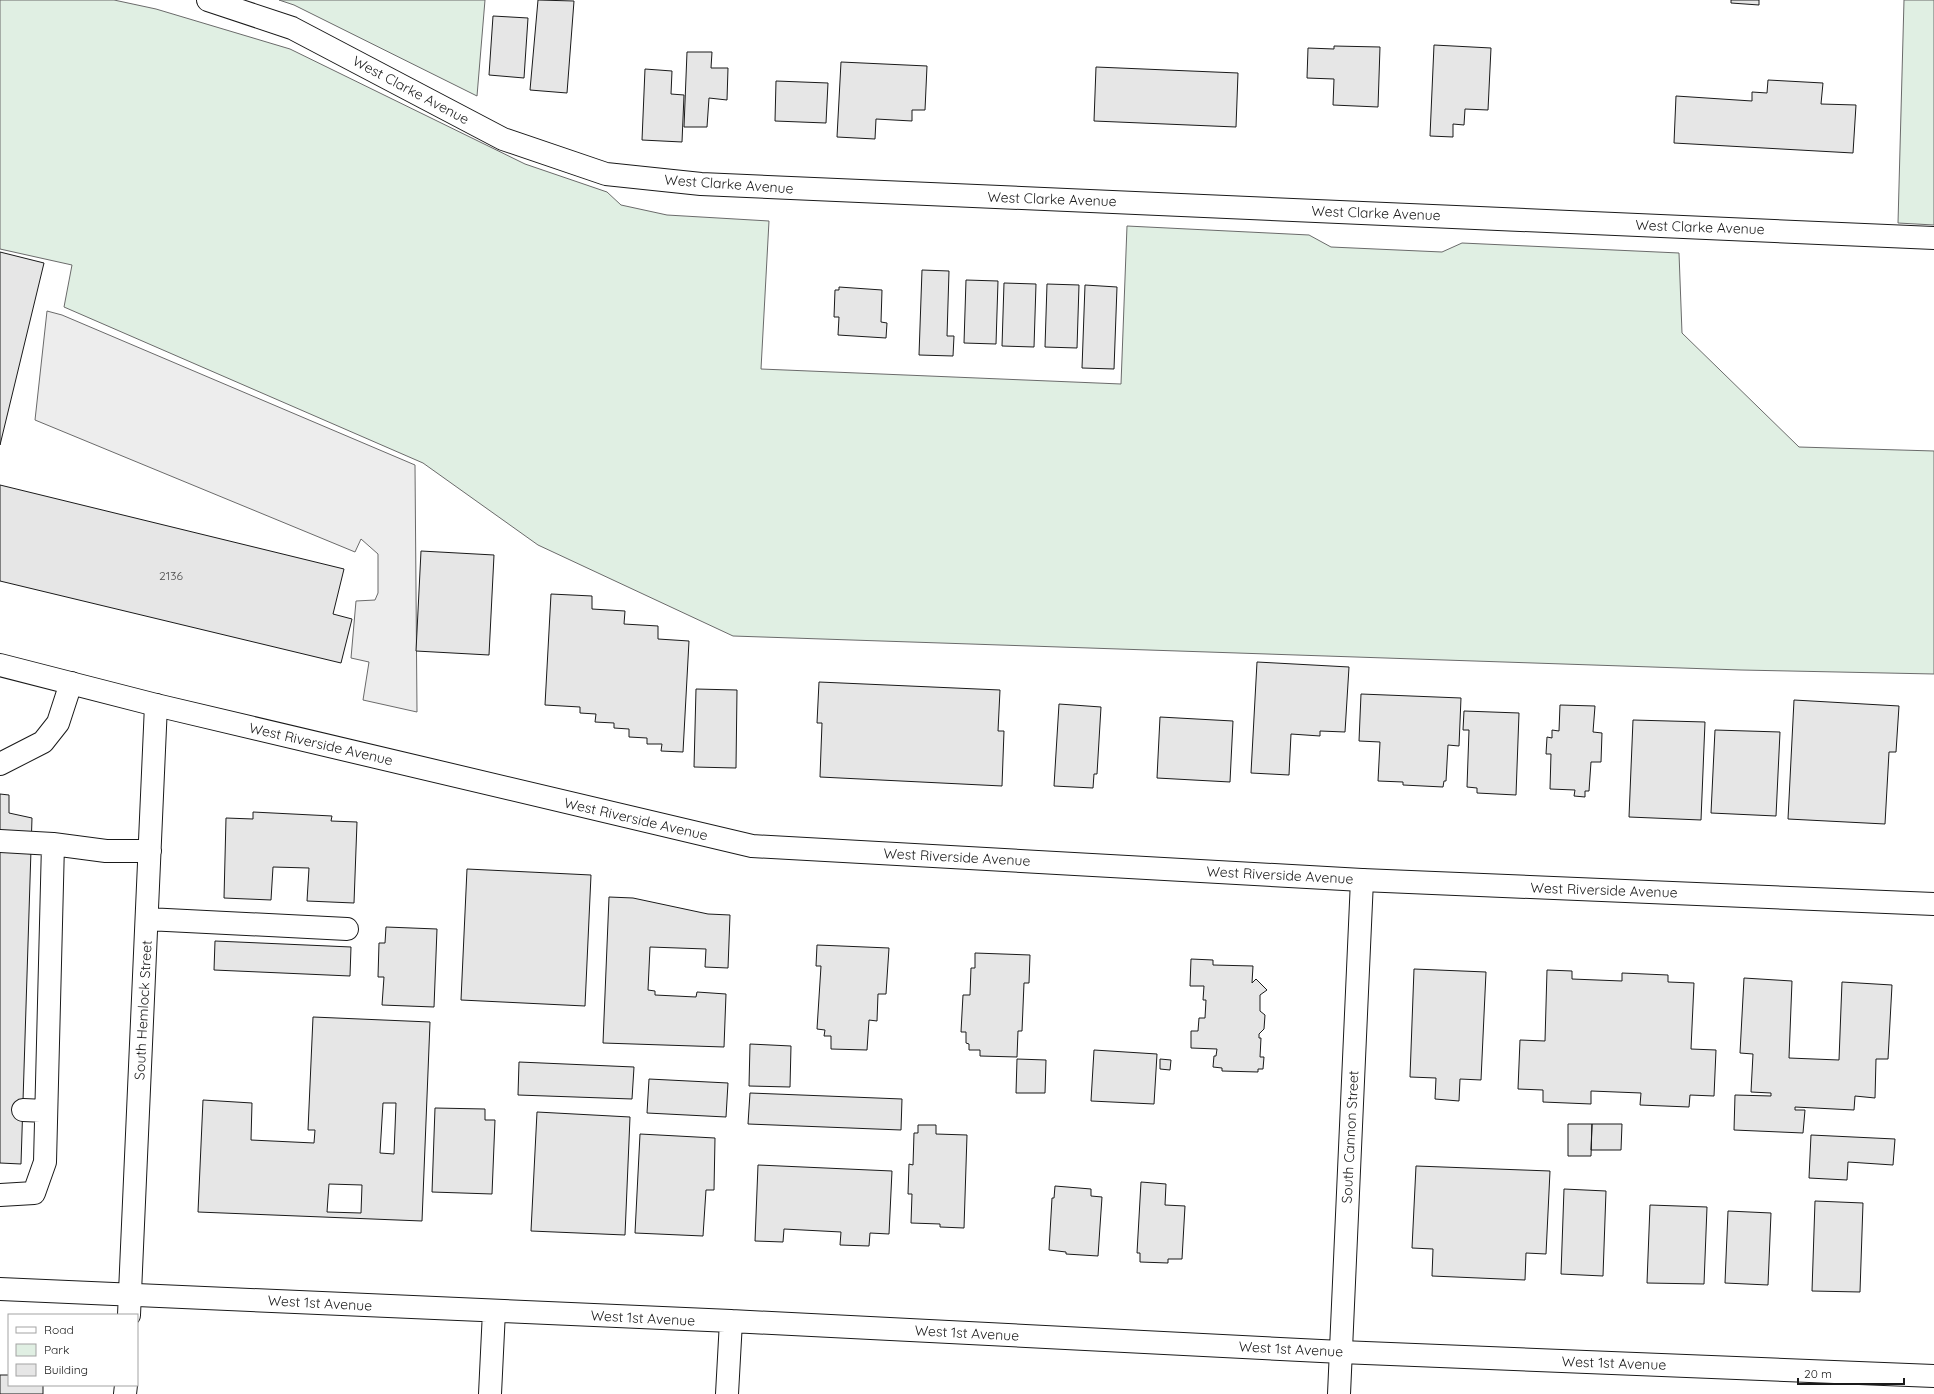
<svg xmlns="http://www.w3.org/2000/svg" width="1934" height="1394" font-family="Quicksand,sans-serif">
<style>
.green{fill:#e0efe3;stroke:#6a6a6a}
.parking{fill:#ededed;stroke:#6a6a6a}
.building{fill:#e6e6e6;stroke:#1a1a1a;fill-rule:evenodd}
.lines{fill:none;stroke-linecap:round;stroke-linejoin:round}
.minor-casing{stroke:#1a1a1a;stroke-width:24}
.major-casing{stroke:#1a1a1a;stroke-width:24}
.minor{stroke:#fff;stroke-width:22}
.major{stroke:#fff;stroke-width:22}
.labels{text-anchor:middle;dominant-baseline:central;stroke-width:3;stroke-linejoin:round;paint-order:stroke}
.number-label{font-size:12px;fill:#4d4d4d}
.street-label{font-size:14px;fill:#1a1a1a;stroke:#fff}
</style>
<rect width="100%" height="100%" fill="#fff"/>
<path class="green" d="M 0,0 L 114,0 L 156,9 L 290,49 L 525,164 L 607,192 L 621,205 L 667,215 L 769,221 L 761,369 L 1121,384 L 1127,226 L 1309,235 L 1331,247 L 1442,252 L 1462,243 L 1679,253 L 1682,333 L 1799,447 L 1934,451 L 1934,674 L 1741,670 L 733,636 L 538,545 L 423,463 L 64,307 L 72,265 L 0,249 Z
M 279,0 L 485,0 L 477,96 L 294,5 Z
M 1904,0 L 1934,0 L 1934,225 L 1898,223 Z"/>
<path class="parking" d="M 47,311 L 62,315 L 415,465 L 417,712 L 363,700 L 369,662 L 351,658 L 356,601 L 375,600 L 378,593 L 378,554 L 361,539 L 355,552 L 35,420 Z"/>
<path class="building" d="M 538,0 L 574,1 L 567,93 L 530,90 Z
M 1731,0 L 1759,0 L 1759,5 L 1731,3 Z
M 493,16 L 528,18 L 524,78 L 489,75 Z
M 1434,45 L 1491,48 L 1488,110 L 1465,109 L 1464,125 L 1453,124 L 1453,137 L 1430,136 Z
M 1334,46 L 1380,47 L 1378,107 L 1333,105 L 1334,79 L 1307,78 L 1308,48 L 1334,49 Z
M 687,52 L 712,52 L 711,68 L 728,68 L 727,100 L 709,98 L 707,127 L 684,127 Z
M 841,62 L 927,66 L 925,110 L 912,110 L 912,121 L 876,119 L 875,139 L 837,137 Z
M 1096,67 L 1238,73 L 1236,127 L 1094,121 Z
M 645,69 L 672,71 L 671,94 L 684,95 L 682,142 L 642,140 Z
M 1768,80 L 1823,83 L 1821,104 L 1856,105 L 1853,153 L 1674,143 L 1676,96 L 1752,101 L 1752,92 L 1767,93 Z
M 776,81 L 828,83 L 826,123 L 775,121 Z
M 0,252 L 44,263 L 0,445 Z
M 922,270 L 949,271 L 947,336 L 954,336 L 953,356 L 919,355 Z
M 966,280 L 998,281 L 996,344 L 964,343 Z
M 1004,283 L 1036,284 L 1034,347 L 1002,346 Z
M 1047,284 L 1079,285 L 1077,348 L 1045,347 Z
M 1085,285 L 1117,287 L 1114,369 L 1082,368 Z
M 839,287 L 882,290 L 881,322 L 887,323 L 886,338 L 838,335 L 839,317 L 834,317 L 835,290 L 839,290 Z
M 0,485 L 344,569 L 333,614 L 352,619 L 341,663 L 0,581 Z
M 421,551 L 494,555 L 489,655 L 416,651 Z
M 551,594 L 592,596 L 592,609 L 625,611 L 624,624 L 658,626 L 658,639 L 689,641 L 683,752 L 661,751 L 662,744 L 647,744 L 647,738 L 629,737 L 629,729 L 614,728 L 614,723 L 595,722 L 596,714 L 580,713 L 580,707 L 545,705 Z
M 1257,662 L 1349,667 L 1345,732 L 1320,731 L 1320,736 L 1291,734 L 1289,775 L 1251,773 Z
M 819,682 L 1000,690 L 998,731 L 1004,731 L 1002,786 L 820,777 L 822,723 L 817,723 Z
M 696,689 L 737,690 L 736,768 L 694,767 Z
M 1361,694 L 1461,698 L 1459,746 L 1448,745 L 1446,781 L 1444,781 L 1443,787 L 1403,785 L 1403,782 L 1378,781 L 1380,742 L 1359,741 Z
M 1794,700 L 1899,706 L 1896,752 L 1889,752 L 1885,824 L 1788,819 Z
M 1059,704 L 1101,707 L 1097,774 L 1094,774 L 1093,788 L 1054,786 Z
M 1560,705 L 1595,706 L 1593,732 L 1602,733 L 1601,762 L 1591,762 L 1589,791 L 1585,791 L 1585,797 L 1574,796 L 1575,790 L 1550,789 L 1551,754 L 1546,754 L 1547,737 L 1552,738 L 1552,730 L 1559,731 Z
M 1464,711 L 1519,713 L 1516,795 L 1477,793 L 1477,788 L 1467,787 L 1469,730 L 1463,730 Z
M 1160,717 L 1233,721 L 1230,782 L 1157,778 Z
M 1633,720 L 1705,722 L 1701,820 L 1629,817 Z
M 1715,730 L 1780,732 L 1776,816 L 1711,813 Z
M 0,794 L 9,795 L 9,813 L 32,818 L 21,1164 L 0,1163 Z
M 253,812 L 332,816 L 331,821 L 357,822 L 354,903 L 307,901 L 309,868 L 273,867 L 271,900 L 224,898 L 226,818 L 253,819 Z
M 467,869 L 591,875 L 585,1006 L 461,1000 Z
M 609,897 L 633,898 L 708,914 L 730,915 L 728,968 L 705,967 L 706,949 L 650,947 L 648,990 L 655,991 L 655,995 L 696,997 L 697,992 L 726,994 L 724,1047 L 603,1043 Z
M 386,927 L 437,929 L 434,1007 L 382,1005 L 384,977 L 378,977 L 379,943 L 385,943 Z
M 215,941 L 351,947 L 350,976 L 214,970 Z
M 817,945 L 889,948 L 886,994 L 878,994 L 877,1021 L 869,1020 L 867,1050 L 831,1049 L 831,1036 L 824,1036 L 825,1030 L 817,1029 L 821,966 L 816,966 Z
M 975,953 L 1030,955 L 1029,983 L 1024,983 L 1022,1031 L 1018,1031 L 1017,1057 L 980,1056 L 980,1050 L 969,1050 L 969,1044 L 966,1043 L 966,1032 L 961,1032 L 963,995 L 970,995 L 971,968 L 975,968 Z
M 1191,959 L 1213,960 L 1213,965 L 1253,966 L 1252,983 L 1256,979 L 1267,990 L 1260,995 L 1260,1011 L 1265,1015 L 1264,1029 L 1259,1034 L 1259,1038 L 1261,1038 L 1260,1057 L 1264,1057 L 1263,1069 L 1258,1069 L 1258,1072 L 1222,1071 L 1222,1068 L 1213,1067 L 1214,1056 L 1216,1056 L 1217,1049 L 1191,1048 L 1191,1031 L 1198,1031 L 1199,1018 L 1205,1018 L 1206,1000 L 1203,1000 L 1204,986 L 1190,986 Z
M 1414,969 L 1486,972 L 1481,1080 L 1460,1079 L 1459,1101 L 1435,1099 L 1436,1078 L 1410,1077 Z
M 1547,970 L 1572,971 L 1572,979 L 1622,981 L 1622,973 L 1668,975 L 1668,982 L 1694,983 L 1691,1049 L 1716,1050 L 1714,1096 L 1690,1095 L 1689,1107 L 1640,1105 L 1641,1093 L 1591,1091 L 1591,1104 L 1543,1102 L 1543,1090 L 1518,1089 L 1520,1040 L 1545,1041 Z
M 1744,978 L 1792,981 L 1789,1058 L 1839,1060 L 1842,982 L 1892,985 L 1888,1059 L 1876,1059 L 1875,1098 L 1855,1096 L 1854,1110 L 1795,1107 L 1795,1110 L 1805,1110 L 1803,1133 L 1734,1130 L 1735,1095 L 1771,1096 L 1771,1093 L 1751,1092 L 1753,1054 L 1740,1053 Z
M 313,1017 L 430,1022 L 422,1221 L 198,1212 L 203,1100 L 252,1103 L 251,1140 L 314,1143 L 315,1130 L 308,1130 ZM 383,1103 L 396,1103 L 394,1154 L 380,1153 ZM 329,1184 L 362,1185 L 361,1213 L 327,1212 Z
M 750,1044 L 791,1046 L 790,1087 L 749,1086 Z
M 1094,1050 L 1157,1054 L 1154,1104 L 1091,1101 Z
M 1017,1059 L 1046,1060 L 1045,1093 L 1016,1093 Z
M 1160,1059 L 1171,1060 L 1170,1070 L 1160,1069 Z
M 519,1062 L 634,1067 L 632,1099 L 518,1095 Z
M 649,1079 L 728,1083 L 726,1117 L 647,1113 Z
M 750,1093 L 902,1099 L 901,1130 L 748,1124 Z
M 435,1108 L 485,1109 L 485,1120 L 495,1120 L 492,1194 L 432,1192 Z
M 537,1112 L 630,1117 L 625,1235 L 531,1231 Z
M 1568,1124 L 1592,1124 L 1591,1156 L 1568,1156 Z
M 1592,1124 L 1622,1124 L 1621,1150 L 1591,1150 Z
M 918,1125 L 936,1125 L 936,1134 L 967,1135 L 964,1228 L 940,1227 L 940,1224 L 911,1223 L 912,1194 L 908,1194 L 909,1164 L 913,1165 L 914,1133 L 918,1133 Z
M 640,1134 L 715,1138 L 714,1190 L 706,1190 L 703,1236 L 635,1233 Z
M 1811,1135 L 1895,1139 L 1893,1165 L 1848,1162 L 1847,1180 L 1809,1178 Z
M 758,1165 L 892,1171 L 889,1234 L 870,1233 L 869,1246 L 840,1245 L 841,1232 L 784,1229 L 783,1242 L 755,1241 Z
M 1416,1166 L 1550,1171 L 1546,1254 L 1526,1253 L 1525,1280 L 1432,1276 L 1433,1249 L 1412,1248 Z
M 1141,1182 L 1166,1184 L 1165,1205 L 1185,1206 L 1182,1259 L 1168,1259 L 1168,1263 L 1140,1262 L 1140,1253 L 1137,1253 Z
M 1055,1186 L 1091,1189 L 1091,1196 L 1102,1197 L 1098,1256 L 1066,1254 L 1066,1252 L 1049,1250 L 1052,1198 L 1054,1198 Z
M 1564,1189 L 1606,1191 L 1603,1276 L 1561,1274 Z
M 1815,1201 L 1863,1203 L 1860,1292 L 1812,1291 Z
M 1650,1205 L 1707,1207 L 1704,1284 L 1647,1283 Z
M 1728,1211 L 1771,1213 L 1768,1285 L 1725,1283 Z
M 0,1375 L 9,1375 L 9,1385 L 43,1385 L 43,1394 L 0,1394 Z"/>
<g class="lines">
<g class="minor-casing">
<path id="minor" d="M 208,0 L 292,28 L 503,139 L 606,174 L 701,184 L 1934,238
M 0,764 L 43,742 L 58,723 L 71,683
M 0,841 L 53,844
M 147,919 L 347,929
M 23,1110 L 46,1111
M 0,1195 L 34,1193 L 45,1162 L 53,844 L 106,851 L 150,851
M 0,1289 L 731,1321 L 1341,1352 L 1934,1376
M 129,1315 L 156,705
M 125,1394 L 126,1385
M 490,1394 L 494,1311
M 727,1394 L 731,1321
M 1339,1394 L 1362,880"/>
</g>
<g class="major-casing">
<path id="major" d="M 0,665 L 156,705 L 752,846 L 1362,880 L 1934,904"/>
</g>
<use href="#minor" class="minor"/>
<use href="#major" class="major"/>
</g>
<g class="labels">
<g class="number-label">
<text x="171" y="575">2136</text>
</g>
<g class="street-label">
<text transform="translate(411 90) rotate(28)">West Clarke Avenue</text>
<text transform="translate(729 184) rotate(4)">West Clarke Avenue</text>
<text transform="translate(1052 199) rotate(2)">West Clarke Avenue</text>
<text transform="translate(1376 213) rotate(2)">West Clarke Avenue</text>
<text transform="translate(1700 227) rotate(2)">West Clarke Avenue</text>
<text transform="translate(321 744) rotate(13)">West Riverside Avenue</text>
<text transform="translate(636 819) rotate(13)">West Riverside Avenue</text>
<text transform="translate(957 857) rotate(3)">West Riverside Avenue</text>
<text transform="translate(1280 875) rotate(3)">West Riverside Avenue</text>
<text transform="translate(1604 890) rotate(2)">West Riverside Avenue</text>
<text transform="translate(143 1010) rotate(-87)">South Hemlock Street</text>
<text transform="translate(1350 1137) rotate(-87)">South Cannon Street</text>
<text transform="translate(320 1303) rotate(3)">West 1st Avenue</text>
<text transform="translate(643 1318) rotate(3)">West 1st Avenue</text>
<text transform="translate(967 1333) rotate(3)">West 1st Avenue</text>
<text transform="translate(1291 1349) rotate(3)">West 1st Avenue</text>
<text transform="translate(1614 1363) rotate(2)">West 1st Avenue</text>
</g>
</g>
<rect x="8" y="1314" width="130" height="72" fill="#ffffff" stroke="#a3a3a3"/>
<rect x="16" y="1327" width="20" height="6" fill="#ffffff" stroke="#a3a3a3"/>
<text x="44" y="1334" font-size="12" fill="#1a1a1a">Road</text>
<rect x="16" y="1344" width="20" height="12" fill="#e0efe3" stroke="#a3a3a3"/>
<text x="44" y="1354" font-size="12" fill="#1a1a1a">Park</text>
<rect x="16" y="1364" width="20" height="12" fill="#e6e6e6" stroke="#a3a3a3"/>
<text x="44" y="1374" font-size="12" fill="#1a1a1a">Building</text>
<path d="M1798 1378v6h106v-6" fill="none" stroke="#1a1a1a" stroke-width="2"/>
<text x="1804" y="1378" font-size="12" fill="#1a1a1a" stroke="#ffffff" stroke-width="3" paint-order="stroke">20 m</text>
</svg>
